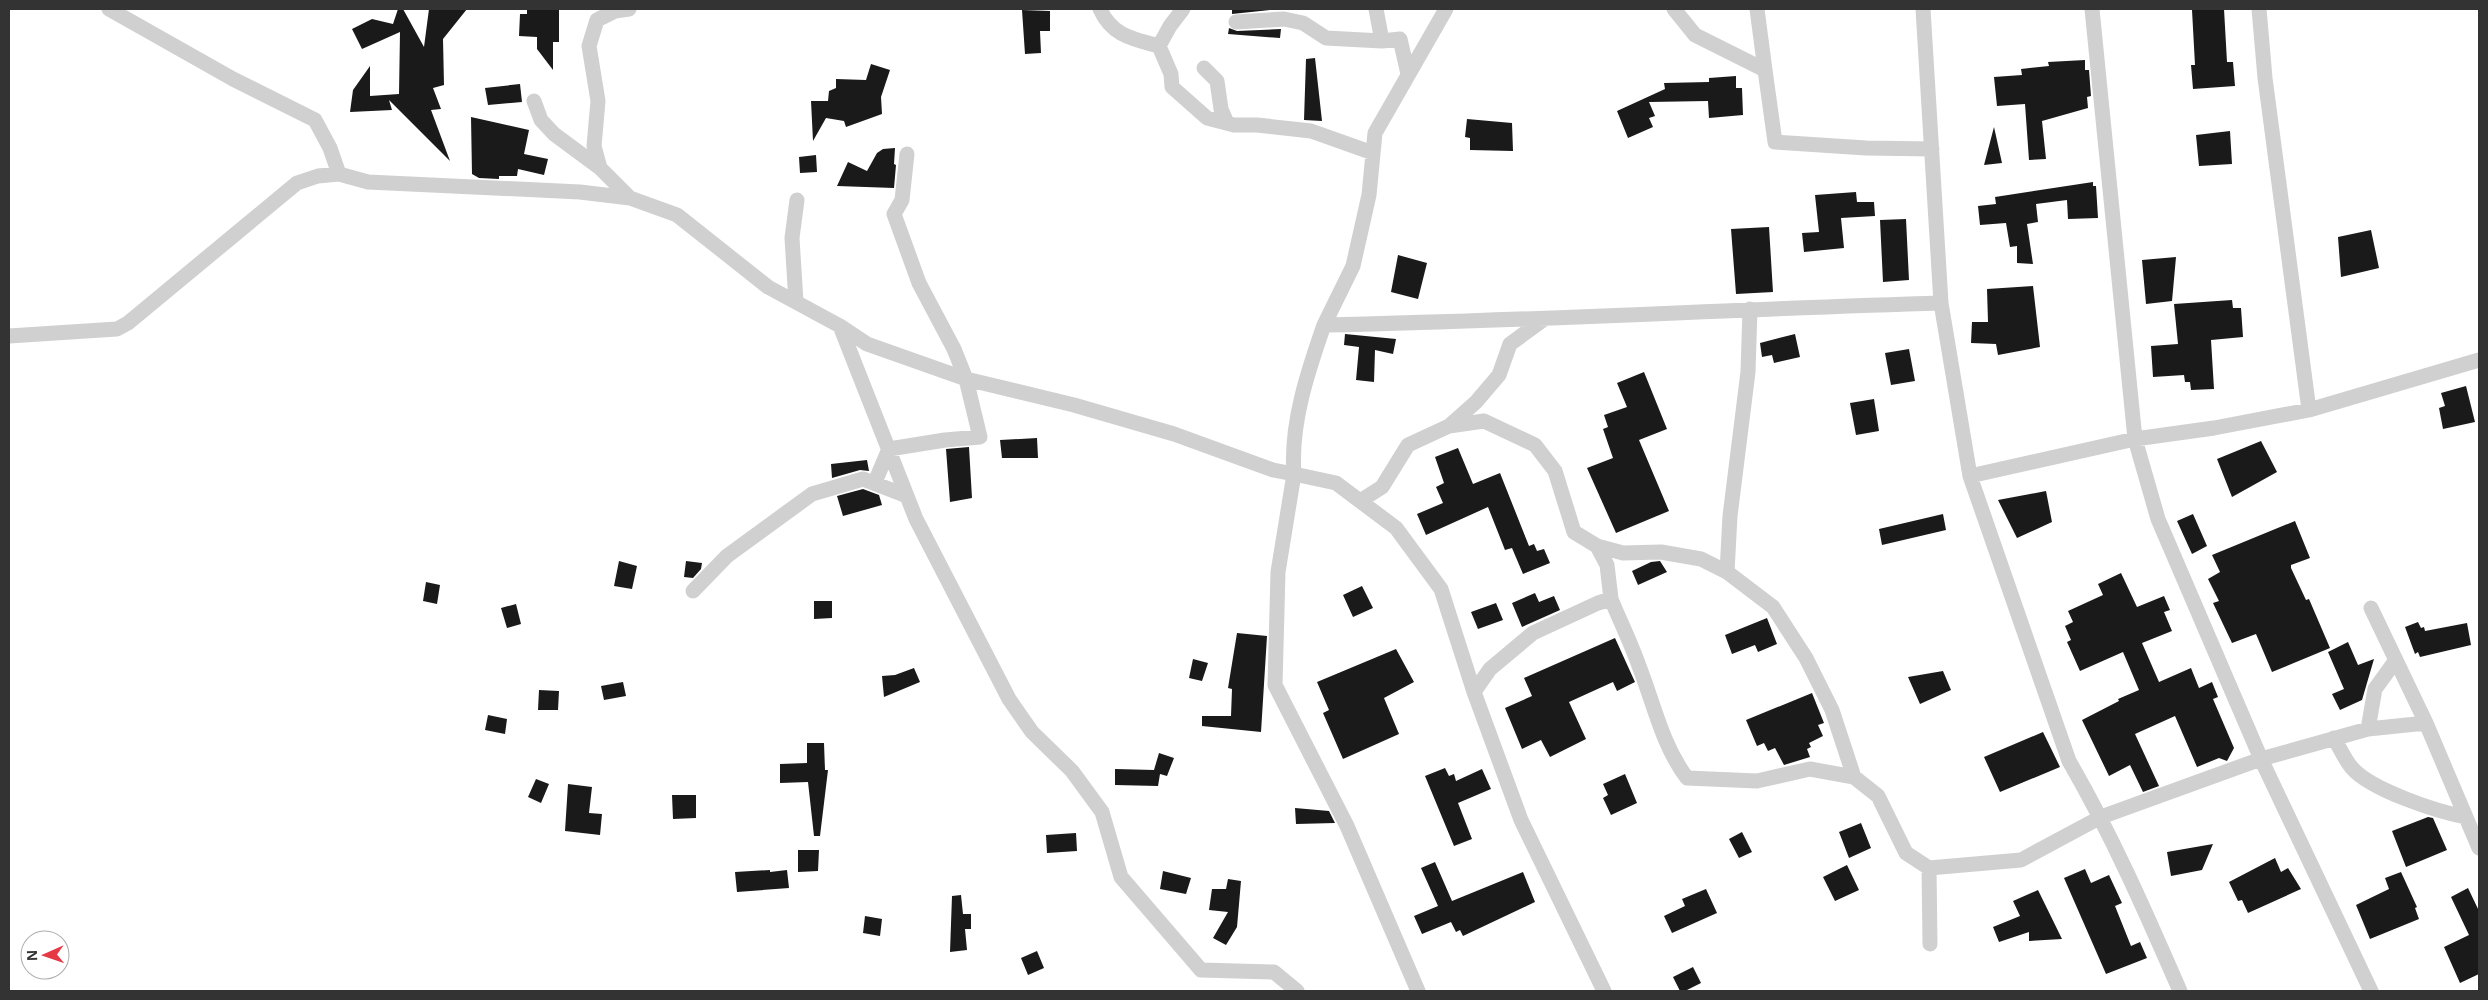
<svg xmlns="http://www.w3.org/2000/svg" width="2488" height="1000" font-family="'Noto Sans',sans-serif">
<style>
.building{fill:#1a1a1a}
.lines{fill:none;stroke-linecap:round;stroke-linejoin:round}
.minor{stroke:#d0d0d0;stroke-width:15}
</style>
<rect width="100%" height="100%" fill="#fff"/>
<path class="building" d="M 398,9 L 403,9 L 424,47 L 429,9 L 467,9 L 443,39 L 444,85 L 433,88 L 441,109 L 431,110 L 450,161 L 389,100 L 392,110 L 350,112 L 353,90 L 370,66 L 370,96 L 399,94 L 400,32 L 362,49 L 352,29 L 372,19 L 393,24 Z
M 527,9 L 559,9 L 559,42 L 553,42 L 553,70 L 537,49 L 537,37 L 519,36 L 520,14 L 527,14 Z
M 1232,9 L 1270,9 L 1270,10 L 1232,14 Z
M 2224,9 L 2227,62 L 2233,62 L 2235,86 L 2193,89 L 2191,65 L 2195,65 L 2192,10 Z
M 1022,10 L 1050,11 L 1050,31 L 1040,31 L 1041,53 L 1025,54 Z
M 1229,28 L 1237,31 L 1281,29 L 1280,38 L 1228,34 Z
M 1315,58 L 1322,121 L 1304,120 L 1306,59 Z
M 2085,60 L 2085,70 L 2089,70 L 2091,96 L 2087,97 L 2088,108 L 2042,121 L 2046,159 L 2029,160 L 2025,104 L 1997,106 L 1994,77 L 2022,75 L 2021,69 L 2049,66 L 2048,62 Z
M 871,64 L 890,70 L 881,97 L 882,114 L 846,127 L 844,121 L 826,118 L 813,141 L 811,101 L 828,101 L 829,91 L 836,88 L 836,79 L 866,80 Z
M 1736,76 L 1736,88 L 1742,88 L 1743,115 L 1709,118 L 1708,101 L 1649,102 L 1655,116 L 1649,118 L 1653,127 L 1628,138 L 1617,111 L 1665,89 L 1664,83 L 1709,82 L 1709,78 Z
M 520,84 L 522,102 L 488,105 L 485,88 Z
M 471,117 L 529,130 L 524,154 L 548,159 L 544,175 L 518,169 L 517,176 L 499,176 L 499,179 L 479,178 L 472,174 Z
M 1467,119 L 1512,123 L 1513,151 L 1470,150 L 1470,138 L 1465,137 Z
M 1994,127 L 2002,163 L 1984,165 Z
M 2230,131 L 2232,164 L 2199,166 L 2196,135 Z
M 895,148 L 894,164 L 896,165 L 894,188 L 837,186 L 848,162 L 867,171 L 877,153 L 883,149 Z
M 816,155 L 817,172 L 800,173 L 799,157 Z
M 2093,182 L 2093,186 L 2096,186 L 2098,218 L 2068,219 L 2067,200 L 2036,204 L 2038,222 L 2027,224 L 2033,264 L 2017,263 L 2017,246 L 2010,247 L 2006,223 L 1980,225 L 1978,206 L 1996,204 L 1995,197 Z
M 1856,192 L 1857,202 L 1874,202 L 1875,216 L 1841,218 L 1844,248 L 1804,252 L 1802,233 L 1819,232 L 1815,195 Z
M 1906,219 L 1909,280 L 1883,282 L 1880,220 Z
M 1769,227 L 1773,292 L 1736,294 L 1731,229 Z
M 2371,230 L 2379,268 L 2341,277 L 2338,237 Z
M 1398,255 L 1427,263 L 1418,299 L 1391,292 Z
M 2176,257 L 2172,301 L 2146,304 L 2142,260 Z
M 2033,286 L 2040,347 L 1998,355 L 1996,344 L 1971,343 L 1972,322 L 1988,322 L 1987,289 Z
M 2232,300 L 2233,308 L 2241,308 L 2243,337 L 2211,340 L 2214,389 L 2191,390 L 2190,382 L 2185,382 L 2184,375 L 2153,377 L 2151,346 L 2178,344 L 2174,304 Z
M 1345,334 L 1396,339 L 1393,354 L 1375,350 L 1374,382 L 1356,380 L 1359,347 L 1344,345 Z
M 1795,334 L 1800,357 L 1774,363 L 1772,355 L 1762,357 L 1760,343 Z
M 1909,349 L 1915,381 L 1891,385 L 1885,353 Z
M 1644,372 L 1667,429 L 1639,440 L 1669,511 L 1616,533 L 1587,468 L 1613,458 L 1603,429 L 1608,427 L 1604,415 L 1627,407 L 1617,383 Z
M 2466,386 L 2475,422 L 2443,429 L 2439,408 L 2445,406 L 2441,393 Z
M 1874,399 L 1879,431 L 1856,435 L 1850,403 Z
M 1037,438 L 1038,458 L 1002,458 L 1000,440 Z
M 2261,441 L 2277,472 L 2232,497 L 2217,459 Z
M 969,447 L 972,498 L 950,502 L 946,449 Z
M 1458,448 L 1473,484 L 1500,473 L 1529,546 L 1534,544 L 1537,551 L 1544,549 L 1550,563 L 1523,574 L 1512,548 L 1505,550 L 1488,507 L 1426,535 L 1417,514 L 1443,503 L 1436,487 L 1444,483 L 1435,457 Z
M 867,460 L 869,471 L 860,470 L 832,478 L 831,464 Z
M 863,489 L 879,495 L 882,505 L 843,516 L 837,496 Z
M 2046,491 L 2052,522 L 2017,538 L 1998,500 Z
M 1943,514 L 1946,530 L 1882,545 L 1879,529 Z
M 2193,514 L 2207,546 L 2192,554 L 2177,521 Z
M 2295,521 L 2310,558 L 2291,565 L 2291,568 L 2306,600 L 2309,599 L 2330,648 L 2272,672 L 2256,634 L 2232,643 L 2213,603 L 2219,601 L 2208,579 L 2220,572 L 2212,555 Z
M 619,561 L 637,566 L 632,589 L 614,586 Z
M 686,561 L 702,563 L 701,569 L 693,578 L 684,577 Z
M 1660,561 L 1667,572 L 1638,585 L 1632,571 L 1651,562 Z
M 2121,573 L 2137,607 L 2164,596 L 2170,610 L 2164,612 L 2172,631 L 2142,643 L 2159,682 L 2191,668 L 2199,688 L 2212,682 L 2218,697 L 2213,699 L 2234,748 L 2227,761 L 2219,758 L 2197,767 L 2175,716 L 2135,734 L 2159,786 L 2143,792 L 2130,765 L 2109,776 L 2082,720 L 2119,701 L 2118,699 L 2139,690 L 2123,652 L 2080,671 L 2067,642 L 2071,640 L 2065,626 L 2073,622 L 2068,611 L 2103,595 L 2098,584 Z
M 426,582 L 440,585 L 437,604 L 423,601 Z
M 1362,586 L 1373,608 L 1353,617 L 1343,595 Z
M 1535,593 L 1539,602 L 1554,596 L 1560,610 L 1522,627 L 1512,603 Z
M 814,601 L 832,601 L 832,618 L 814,619 Z
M 1496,603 L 1503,620 L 1478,629 L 1471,612 Z
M 516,604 L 521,624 L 507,628 L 501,608 Z
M 1767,618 L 1777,644 L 1758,652 L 1755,645 L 1732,654 L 1725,635 Z
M 2418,622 L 2421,628 L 2424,627 L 2425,631 L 2467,623 L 2471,645 L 2420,657 L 2418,652 L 2415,654 L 2405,627 Z
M 1237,633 L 1267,636 L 1261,732 L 1202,726 L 1202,716 L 1231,716 L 1232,689 L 1228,688 Z
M 1615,638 L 1635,682 L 1617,691 L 1613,682 L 1569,702 L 1586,739 L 1550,757 L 1541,740 L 1522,749 L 1505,708 L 1532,696 L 1524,678 Z
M 2348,642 L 2358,665 L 2374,659 L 2362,700 L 2340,710 L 2332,694 L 2344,689 L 2328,652 Z
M 1396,649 L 1414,682 L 1384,698 L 1399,734 L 1343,759 L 1323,713 L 1329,710 L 1317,682 Z
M 1193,659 L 1208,663 L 1202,681 L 1189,678 Z
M 914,668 L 920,682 L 884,697 L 882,676 L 895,675 Z
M 1943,671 L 1951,690 L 1920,704 L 1908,677 Z
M 623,682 L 626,696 L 604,700 L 601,686 Z
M 539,690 L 559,691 L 558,710 L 538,710 Z
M 1812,693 L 1824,723 L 1818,725 L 1823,736 L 1809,743 L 1811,747 L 1807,749 L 1810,757 L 1784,765 L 1775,748 L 1768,751 L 1764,743 L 1757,746 L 1746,720 Z
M 488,715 L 507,719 L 505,734 L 485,730 Z
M 2043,732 L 2060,767 L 2000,792 L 1984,757 Z
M 807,743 L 824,743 L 825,770 L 828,770 L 820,836 L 814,836 L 808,782 L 780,783 L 780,764 L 807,763 Z
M 1159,753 L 1174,758 L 1167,776 L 1160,774 L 1158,786 L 1115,785 L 1115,769 L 1154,770 Z
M 1445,768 L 1449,776 L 1454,774 L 1456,781 L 1482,769 L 1491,789 L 1458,803 L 1472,839 L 1454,846 L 1425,776 Z
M 1625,774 L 1637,803 L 1611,815 L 1603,798 L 1608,795 L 1603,784 Z
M 536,779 L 549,784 L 541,803 L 528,797 Z
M 568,784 L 592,787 L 589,813 L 602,814 L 600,835 L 565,831 Z
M 672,795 L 696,795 L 696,818 L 673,819 Z
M 1295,808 L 1329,811 L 1335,823 L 1296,824 Z
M 2428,817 L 2433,818 L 2447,850 L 2406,867 L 2392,831 Z
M 1861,823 L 1871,848 L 1849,858 L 1839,832 Z
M 1742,832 L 1752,852 L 1739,858 L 1729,839 Z
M 1076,833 L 1077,851 L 1047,853 L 1046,835 Z
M 2213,844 L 2202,870 L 2171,876 L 2167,852 Z
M 798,850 L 819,850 L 818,871 L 798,872 Z
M 2275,858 L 2281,872 L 2288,868 L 2301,889 L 2248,913 L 2242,900 L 2238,901 L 2229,882 Z
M 1435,862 L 1452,901 L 1523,872 L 1535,902 L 1463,936 L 1460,930 L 1456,932 L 1451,922 L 1422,934 L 1414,916 L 1438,906 L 1421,868 Z
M 1847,865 L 1859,890 L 1835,901 L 1823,877 Z
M 2085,869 L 2091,883 L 2109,875 L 2122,903 L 2115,906 L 2131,946 L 2140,942 L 2147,958 L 2106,974 L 2064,878 Z
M 770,870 L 770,872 L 787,870 L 789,888 L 737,892 L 735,872 Z
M 1163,871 L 1191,878 L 1186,894 L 1160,889 Z
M 2401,872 L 2417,907 L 2415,908 L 2419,919 L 2370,939 L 2356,905 L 2389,889 L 2385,878 Z
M 1228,879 L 1241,881 L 1237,927 L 1226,945 L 1213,938 L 1228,912 L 1209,910 L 1212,889 L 1226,889 Z
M 2468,888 L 2479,911 L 2479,974 L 2460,983 L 2444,947 L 2469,935 L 2451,897 Z
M 1706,889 L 1717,913 L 1672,933 L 1664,916 L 1685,906 L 1682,899 Z
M 2038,890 L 2062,939 L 2029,941 L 2029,932 L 1999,942 L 1993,927 L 2020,916 L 2013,901 Z
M 961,895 L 963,914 L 971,914 L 971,929 L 965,929 L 967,950 L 950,952 L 952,896 Z
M 865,916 L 882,919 L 880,936 L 863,933 Z
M 1037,951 L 1044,968 L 1028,975 L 1021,958 Z
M 1693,967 L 1701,983 L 1685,991 L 1680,991 L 1673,977 Z"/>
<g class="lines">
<path class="minor" d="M 109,9 L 233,79 L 315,120 L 330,148 L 339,174 L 368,182 L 580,192 L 630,198 L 677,215 L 768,287 L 840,326 L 867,344 L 966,379 L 1074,405 L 1174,434 L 1273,470 L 1294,474 L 1278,572 L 1275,685 L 1347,826 L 1418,991
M 629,9 L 615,11 L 597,20 L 589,46 L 598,101 L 594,146 L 600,168 L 630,198
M 1100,9 C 1112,36 1133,39 1159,46
M 1183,9 L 1170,26 L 1159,46 L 1171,74 L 1172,87 L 1207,118 L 1234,125 L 1257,125 L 1311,131 L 1373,153
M 1376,9 L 1382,41 L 1400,39 L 1408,74
M 1674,9 L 1695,35 L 1765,70 L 1775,142 L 1866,148 L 1932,149
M 1757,9 L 1765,70
M 1923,9 L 1941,303 L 1970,476 L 2069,761 C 2112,835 2146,913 2180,991
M 2092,9 L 2135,439 L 2214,428 L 2309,410 L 2479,360
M 2259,9 L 2265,78 L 2309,410
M 1236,22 L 1284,19 L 1303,23 L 1326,38 L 1382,41
M 1204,68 L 1217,81 L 1221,109 L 1227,123
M 534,101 L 541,120 L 554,134 L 600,168
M 796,302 L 792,238 L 797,200
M 1324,325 L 1353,266 L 1369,195 L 1375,133 L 1446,9
M 840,326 L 916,519 L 1009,699 L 1032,732 L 1072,771 L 1102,812 L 1121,877 L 1201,970 L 1274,972 L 1297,991
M 9,336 L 117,329 L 128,323 L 297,183 L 318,176 L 339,174
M 1449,426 L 1476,402 L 1499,375 L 1510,344 L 1543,320
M 875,482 L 889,449 L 945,440 L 980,437 L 966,379 L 954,349 L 919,283 L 894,214 L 902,200 L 907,154
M 1360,501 L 1382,487 L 1408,445 L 1449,426 L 1484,421 L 1535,445 L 1555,471 L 1574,532 L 1597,546 L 1623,553 L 1661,552 L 1701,559 L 1727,572 L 1773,607 L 1806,658 L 1832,710 L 1854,777
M 1727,572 L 1730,516 L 1748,372 L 1750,309
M 693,591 L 727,556 L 812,494 L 863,479 L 907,496
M 1611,599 C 1620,621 1631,643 1639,666 C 1654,704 1662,745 1687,778 L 1757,781 L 1810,769 L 1854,777 L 1878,796 L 1906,853 L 1929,868
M 2371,608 L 2426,723
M 1474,692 L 1490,669 L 1533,633 L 1598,603 L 1611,599 L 1607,565 L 1597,546
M 2368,729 L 2375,689 L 2396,660
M 2334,738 C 2340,748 2345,760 2352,768 C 2371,790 2438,812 2466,817
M 1930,944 L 1929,868 L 2021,860 L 2101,817 L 2261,759 L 2158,519 L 2135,439 L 1970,476
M 1604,991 L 1521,820 L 1474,692 L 1441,589 L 1396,528 L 1336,483 L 1294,474 C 1290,424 1308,371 1324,325 C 1530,321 1735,309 1941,303
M 2371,991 L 2261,759 L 2368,729 L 2426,723 L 2479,848"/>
</g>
<rect width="2488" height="1000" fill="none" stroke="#333333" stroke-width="20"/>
<g transform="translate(45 955) rotate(268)"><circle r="24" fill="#ffffff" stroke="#adadad"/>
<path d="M0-4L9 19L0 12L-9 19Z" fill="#e63946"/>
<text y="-8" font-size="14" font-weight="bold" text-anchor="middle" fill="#333333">N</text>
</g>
</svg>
